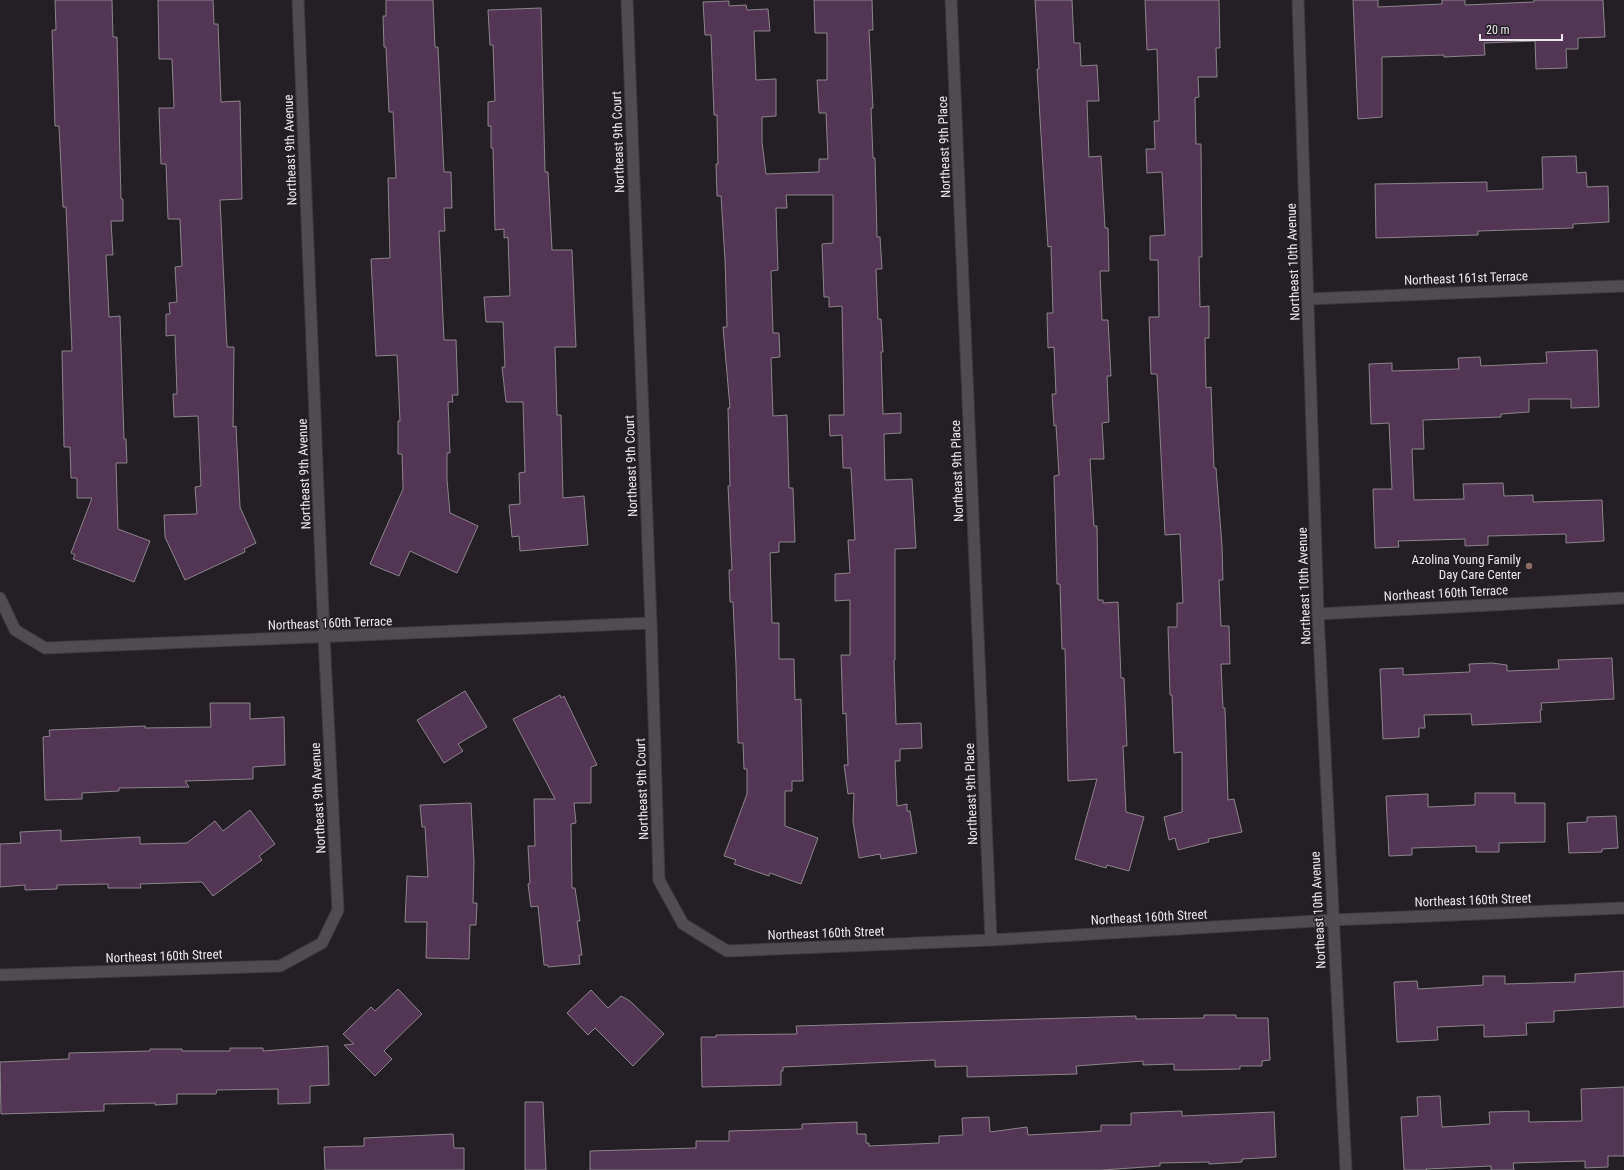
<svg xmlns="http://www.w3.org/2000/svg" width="1624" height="1170" font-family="'Roboto Condensed',sans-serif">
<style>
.building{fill:#533653;stroke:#8b858a}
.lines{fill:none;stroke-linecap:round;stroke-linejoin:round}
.minor-casing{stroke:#3d3a3f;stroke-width:13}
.tertiary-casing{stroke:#3d3a3f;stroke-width:13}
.minor{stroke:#4f4c52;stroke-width:11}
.tertiary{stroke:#4f4c52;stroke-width:11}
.education-dot{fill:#8d6e63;stroke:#231f25;stroke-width:1.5}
.labels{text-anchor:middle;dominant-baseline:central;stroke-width:3;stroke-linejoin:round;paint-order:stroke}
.street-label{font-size:13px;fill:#eae8ec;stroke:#231f25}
.poi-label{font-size:13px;fill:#eae8ec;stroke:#231f25;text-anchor:end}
</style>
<rect width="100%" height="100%" fill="#231f25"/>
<path class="building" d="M 55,0 L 112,0 L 113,37 L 117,37 L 121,199 L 123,199 L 123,221 L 111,221 L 113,255 L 106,255 L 109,317 L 120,316 L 124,439 L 126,439 L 127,463 L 116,463 L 118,529 L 150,541 L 134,582 L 73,559 L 75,555 L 71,553 L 92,498 L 77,498 L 77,478 L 71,478 L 70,447 L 64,447 L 62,351 L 72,351 L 66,207 L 63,207 L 59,126 L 55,126 L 52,30 L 56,30 Z
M 158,0 L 213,0 L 214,24 L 218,24 L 221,102 L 240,101 L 242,199 L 220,200 L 227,347 L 234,347 L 233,427 L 236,426 L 240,507 L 256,543 L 244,549 L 245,552 L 185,580 L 165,537 L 164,515 L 197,514 L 195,487 L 201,486 L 198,416 L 174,417 L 173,394 L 177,394 L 175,335 L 166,336 L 166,314 L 170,314 L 169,303 L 177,302 L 175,267 L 182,266 L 180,219 L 168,219 L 166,164 L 161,164 L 159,108 L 174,108 L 172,59 L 159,59 Z
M 386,0 L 433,0 L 435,47 L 438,47 L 444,172 L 451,172 L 452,208 L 444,208 L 445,231 L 439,231 L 444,340 L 456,340 L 458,395 L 452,395 L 453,402 L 448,402 L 450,453 L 447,453 L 447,480 L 450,513 L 478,526 L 457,573 L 410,551 L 399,576 L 370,564 L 403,489 L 402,454 L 398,454 L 398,421 L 400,421 L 397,355 L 376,356 L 371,259 L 390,258 L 388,178 L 396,178 L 393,112 L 389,112 L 386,47 L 384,47 L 383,16 L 386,16 Z
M 814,0 L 872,0 L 873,30 L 869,30 L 873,108 L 871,108 L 873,158 L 875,158 L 877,237 L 880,237 L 882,269 L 876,269 L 878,319 L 881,319 L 883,352 L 881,352 L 883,414 L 901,413 L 901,433 L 884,434 L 885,480 L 912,479 L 916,548 L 895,549 L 895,660 L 894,660 L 896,724 L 921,723 L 922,748 L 900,749 L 900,761 L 895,761 L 897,806 L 907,804 L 907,811 L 910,811 L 917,853 L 881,859 L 880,854 L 859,858 L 853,821 L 854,793 L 848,794 L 844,765 L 848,765 L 846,713 L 843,714 L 841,655 L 850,655 L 850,600 L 835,601 L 835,574 L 850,573 L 848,540 L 855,540 L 851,468 L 843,468 L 842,435 L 830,436 L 829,415 L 844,415 L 842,306 L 829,307 L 829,297 L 824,297 L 822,244 L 833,243 L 833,195 L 786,195 L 787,208 L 776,208 L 778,270 L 771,271 L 773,333 L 779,333 L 780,357 L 771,358 L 773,416 L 787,415 L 789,488 L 793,488 L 795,542 L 779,542 L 779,552 L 770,553 L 772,623 L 779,623 L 779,659 L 794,659 L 795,700 L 801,699 L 803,781 L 792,781 L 792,791 L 785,791 L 785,826 L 818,838 L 801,884 L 770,873 L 769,876 L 734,864 L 736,860 L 724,856 L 747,794 L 747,769 L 744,769 L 743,743 L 738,743 L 736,665 L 733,602 L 730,602 L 729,570 L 732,570 L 728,486 L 730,486 L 728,408 L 730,408 L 723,327 L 727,327 L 725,260 L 721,196 L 717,196 L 716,164 L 718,164 L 717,115 L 714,115 L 711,35 L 705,35 L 703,2 L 729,1 L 729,6 L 746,5 L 747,10 L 768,9 L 770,31 L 754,31 L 756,80 L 776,79 L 776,116 L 762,117 L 762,142 L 766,174 L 819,172 L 819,159 L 828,159 L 826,113 L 819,113 L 817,80 L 827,80 L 827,33 L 815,33 Z
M 1035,0 L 1072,0 L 1074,43 L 1080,43 L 1081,66 L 1097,65 L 1099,101 L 1087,101 L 1089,157 L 1101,156 L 1105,228 L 1108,228 L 1109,271 L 1100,271 L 1102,320 L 1108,320 L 1111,376 L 1107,376 L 1109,422 L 1102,423 L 1104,459 L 1090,459 L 1094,526 L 1097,526 L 1098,600 L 1103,600 L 1103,603 L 1118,602 L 1121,678 L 1124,678 L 1127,746 L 1123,746 L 1126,812 L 1144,817 L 1129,871 L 1107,865 L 1106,868 L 1075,859 L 1097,779 L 1068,781 L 1065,649 L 1062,649 L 1060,584 L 1057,584 L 1054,476 L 1059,475 L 1056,425 L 1054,426 L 1052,394 L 1056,394 L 1054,347 L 1048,348 L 1047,313 L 1053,313 L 1051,246 L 1048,247 L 1042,151 L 1037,69 L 1039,69 Z
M 1145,0 L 1219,0 L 1220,48 L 1216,48 L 1217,77 L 1198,77 L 1199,97 L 1195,98 L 1196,144 L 1201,144 L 1202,257 L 1199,257 L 1200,307 L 1209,306 L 1209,338 L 1205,338 L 1206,388 L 1211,387 L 1214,468 L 1216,468 L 1222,546 L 1223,580 L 1219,580 L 1221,626 L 1229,626 L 1230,664 L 1221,664 L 1223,708 L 1225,708 L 1228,800 L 1234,799 L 1242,832 L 1208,839 L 1209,842 L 1178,850 L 1175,838 L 1169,840 L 1164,817 L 1182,812 L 1182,752 L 1174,753 L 1172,695 L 1170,695 L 1168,627 L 1177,627 L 1177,603 L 1183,603 L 1180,534 L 1165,535 L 1157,374 L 1151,374 L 1149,317 L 1159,317 L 1158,260 L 1150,260 L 1150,236 L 1165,235 L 1162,172 L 1147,173 L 1146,149 L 1155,149 L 1154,121 L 1159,121 L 1157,49 L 1147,50 Z
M 1353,0 L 1378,0 L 1378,7 L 1442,4 L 1442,0 L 1465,0 L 1465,5 L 1534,2 L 1534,0 L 1603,0 L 1605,37 L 1578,38 L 1578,49 L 1566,49 L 1567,68 L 1536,69 L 1535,41 L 1484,43 L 1485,55 L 1444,57 L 1444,55 L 1382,57 L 1382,117 L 1358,119 Z
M 541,8 L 545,172 L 548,172 L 552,250 L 572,250 L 576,347 L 555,347 L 557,415 L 561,415 L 563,498 L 584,496 L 588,545 L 520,551 L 519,536 L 512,537 L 509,505 L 520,504 L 519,473 L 525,472 L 523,402 L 506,402 L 502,367 L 505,367 L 503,322 L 486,322 L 484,297 L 510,296 L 508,237 L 504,238 L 504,229 L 495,230 L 493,148 L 491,148 L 491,126 L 488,126 L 488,102 L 495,101 L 493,45 L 490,45 L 488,10 Z
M 1576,156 L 1577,173 L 1586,172 L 1587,187 L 1608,186 L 1609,222 L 1573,224 L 1573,228 L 1478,231 L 1478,235 L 1376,238 L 1375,184 L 1487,182 L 1487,191 L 1543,189 L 1542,157 Z
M 1597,350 L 1599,407 L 1571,408 L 1571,399 L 1529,399 L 1529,412 L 1501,414 L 1501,417 L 1423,420 L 1424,449 L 1412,449 L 1414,500 L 1464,499 L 1463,484 L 1503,483 L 1504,496 L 1533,495 L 1533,502 L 1602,500 L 1604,541 L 1566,543 L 1566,534 L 1488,536 L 1488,545 L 1465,546 L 1465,539 L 1398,541 L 1399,547 L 1375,548 L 1373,489 L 1392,489 L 1389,423 L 1371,424 L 1369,364 L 1392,363 L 1392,371 L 1459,369 L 1458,358 L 1480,357 L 1481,366 L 1547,363 L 1546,352 Z
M 1612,658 L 1614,699 L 1541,703 L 1542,710 L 1540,710 L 1541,722 L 1472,725 L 1471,714 L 1424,715 L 1425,728 L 1419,728 L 1419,737 L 1383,739 L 1380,669 L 1403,668 L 1403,675 L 1470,672 L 1469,664 L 1492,663 L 1507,665 L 1507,671 L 1559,669 L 1558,660 Z
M 465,691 L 487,727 L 458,744 L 463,751 L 444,763 L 417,720 Z
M 560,695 L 561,698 L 564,696 L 597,765 L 591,767 L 591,803 L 574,803 L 576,823 L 571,824 L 572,888 L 575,888 L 580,921 L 577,921 L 582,955 L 579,955 L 580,964 L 548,967 L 548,965 L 544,965 L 538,906 L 531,907 L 528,884 L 530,883 L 528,846 L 535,846 L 534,799 L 555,799 L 513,719 Z
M 210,703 L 250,703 L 250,719 L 284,717 L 285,765 L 253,767 L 253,779 L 185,781 L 189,787 L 119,788 L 119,791 L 82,793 L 82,799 L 45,800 L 43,737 L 50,736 L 49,730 L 145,726 L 145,728 L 211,727 Z
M 1475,793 L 1515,793 L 1515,803 L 1545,803 L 1545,842 L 1499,843 L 1499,852 L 1476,852 L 1476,846 L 1412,848 L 1412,855 L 1389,856 L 1386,796 L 1428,794 L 1428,807 L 1475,805 Z
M 471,803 L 474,862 L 473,903 L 477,903 L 476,925 L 470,925 L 469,959 L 426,958 L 427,922 L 405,922 L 407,876 L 428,877 L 425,827 L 422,827 L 420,805 Z
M 250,810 L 275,844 L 259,856 L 262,860 L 213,896 L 202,882 L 140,884 L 141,888 L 108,888 L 108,884 L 57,885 L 57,889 L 25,890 L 25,885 L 0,887 L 0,844 L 21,843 L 20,832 L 61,830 L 61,841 L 140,837 L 140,844 L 187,843 L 215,821 L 223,831 Z
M 1616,816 L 1618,848 L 1602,849 L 1602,852 L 1569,853 L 1567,823 L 1587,822 L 1587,817 Z
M 1624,971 L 1624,1007 L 1554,1011 L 1554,1022 L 1526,1023 L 1527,1035 L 1484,1037 L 1484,1025 L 1437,1027 L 1438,1040 L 1397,1042 L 1394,982 L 1417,981 L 1418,989 L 1483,985 L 1483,976 L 1505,976 L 1505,984 L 1575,982 L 1575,974 Z
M 398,989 L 422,1014 L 384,1051 L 392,1059 L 375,1076 L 344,1045 L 354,1044 L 343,1034 L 371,1007 L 375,1011 Z
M 591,990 L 608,1008 L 621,996 L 630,1001 L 664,1034 L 633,1066 L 595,1028 L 588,1035 L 567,1013 Z
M 1204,1015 L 1236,1015 L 1236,1018 L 1268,1018 L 1270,1060 L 1262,1061 L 1262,1066 L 1240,1066 L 1240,1069 L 1191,1070 L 1174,1070 L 1174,1064 L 1143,1065 L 1143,1061 L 1076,1066 L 1077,1074 L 967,1077 L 967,1066 L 935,1067 L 935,1060 L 783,1067 L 783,1071 L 781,1071 L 781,1085 L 702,1087 L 701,1037 L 716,1037 L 716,1035 L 797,1034 L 796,1026 L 1136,1016 L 1136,1019 L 1204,1018 Z
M 328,1046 L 329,1085 L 310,1086 L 310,1103 L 278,1104 L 278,1089 L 217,1090 L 216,1094 L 177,1094 L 177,1104 L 155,1105 L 155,1103 L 104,1104 L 104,1111 L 1,1114 L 0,1062 L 69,1059 L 69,1053 L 150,1051 L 150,1049 L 182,1049 L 182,1051 L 230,1051 L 230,1048 L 263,1048 L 263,1051 Z
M 1624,1087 L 1624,1156 L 1608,1156 L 1608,1167 L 1585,1168 L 1585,1161 L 1513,1163 L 1514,1170 L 1491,1170 L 1491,1166 L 1426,1169 L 1427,1170 L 1404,1170 L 1401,1117 L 1418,1116 L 1417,1097 L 1440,1096 L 1442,1127 L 1490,1124 L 1489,1112 L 1529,1111 L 1529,1122 L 1582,1121 L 1581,1089 Z
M 525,1102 L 543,1102 L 546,1170 L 525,1170 Z
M 1182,1111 L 1182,1116 L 1274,1112 L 1276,1157 L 1242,1159 L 1242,1162 L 1209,1164 L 1209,1162 L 1160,1163 L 1160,1166 L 1102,1170 L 590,1170 L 590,1151 L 696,1148 L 696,1141 L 729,1141 L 729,1131 L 802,1129 L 802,1124 L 857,1122 L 857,1134 L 866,1134 L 866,1143 L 869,1143 L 869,1146 L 939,1143 L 939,1136 L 963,1135 L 962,1118 L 989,1117 L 990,1132 L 1027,1127 L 1028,1135 L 1101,1131 L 1101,1125 L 1131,1125 L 1131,1113 Z
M 453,1134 L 454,1148 L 464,1148 L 464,1170 L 325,1170 L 324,1147 L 364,1146 L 364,1138 Z"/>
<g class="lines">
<g class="minor-casing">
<path id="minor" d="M 627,0 L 651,623 L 659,880 L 683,924 L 727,951 L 991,940 L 1332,920 L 1624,908
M 951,0 L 991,940
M 1308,299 L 1624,286
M 0,598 L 15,630 L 45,648 L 651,623
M 1318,614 L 1624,598
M 0,975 L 280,966 L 322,943 L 338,910 L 324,637 L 298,0"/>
</g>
<g class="tertiary-casing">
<path id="tertiary" d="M 1298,0 L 1318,614 L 1346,1170"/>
</g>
<use href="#minor" class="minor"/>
<use href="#tertiary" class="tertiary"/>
</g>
<circle class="education-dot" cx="1529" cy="566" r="4"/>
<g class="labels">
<g class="street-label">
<text transform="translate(618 142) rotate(-92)">Northeast 9th Court</text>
<text transform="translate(944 147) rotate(-92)">Northeast 9th Place</text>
<text transform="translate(290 150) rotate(-92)">Northeast 9th Avenue</text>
<text transform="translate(1293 262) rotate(-92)">Northeast 10th Avenue</text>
<text transform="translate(1466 278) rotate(-2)">Northeast 161st Terrace</text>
<text transform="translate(631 466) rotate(-92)">Northeast 9th Court</text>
<text transform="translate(957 471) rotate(-92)">Northeast 9th Place</text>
<text transform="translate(304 474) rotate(-92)">Northeast 9th Avenue</text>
<text transform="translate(1304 586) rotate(-92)">Northeast 10th Avenue</text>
<text transform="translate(1446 593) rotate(-3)">Northeast 160th Terrace</text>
<text transform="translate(330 623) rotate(-2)">Northeast 160th Terrace</text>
<text transform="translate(642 789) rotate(-92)">Northeast 9th Court</text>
<text transform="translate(971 794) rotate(-92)">Northeast 9th Place</text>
<text transform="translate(318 798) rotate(-93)">Northeast 9th Avenue</text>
<text transform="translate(1473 900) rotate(-2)">Northeast 160th Street</text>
<text transform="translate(1318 910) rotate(-93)">Northeast 10th Avenue</text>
<text transform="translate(1149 917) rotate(-3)">Northeast 160th Street</text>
<text transform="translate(826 933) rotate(-2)">Northeast 160th Street</text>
<text transform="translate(164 956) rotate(-2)">Northeast 160th Street</text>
</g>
<g class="poi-label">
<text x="1521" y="559">Azolina Young Family<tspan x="1521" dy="15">Day Care Center</tspan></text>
</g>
</g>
<path d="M1480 34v6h82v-6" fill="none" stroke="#eae8ec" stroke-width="2"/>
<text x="1486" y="34" font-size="12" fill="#eae8ec" stroke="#231f25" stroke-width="3" paint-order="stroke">20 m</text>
</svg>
